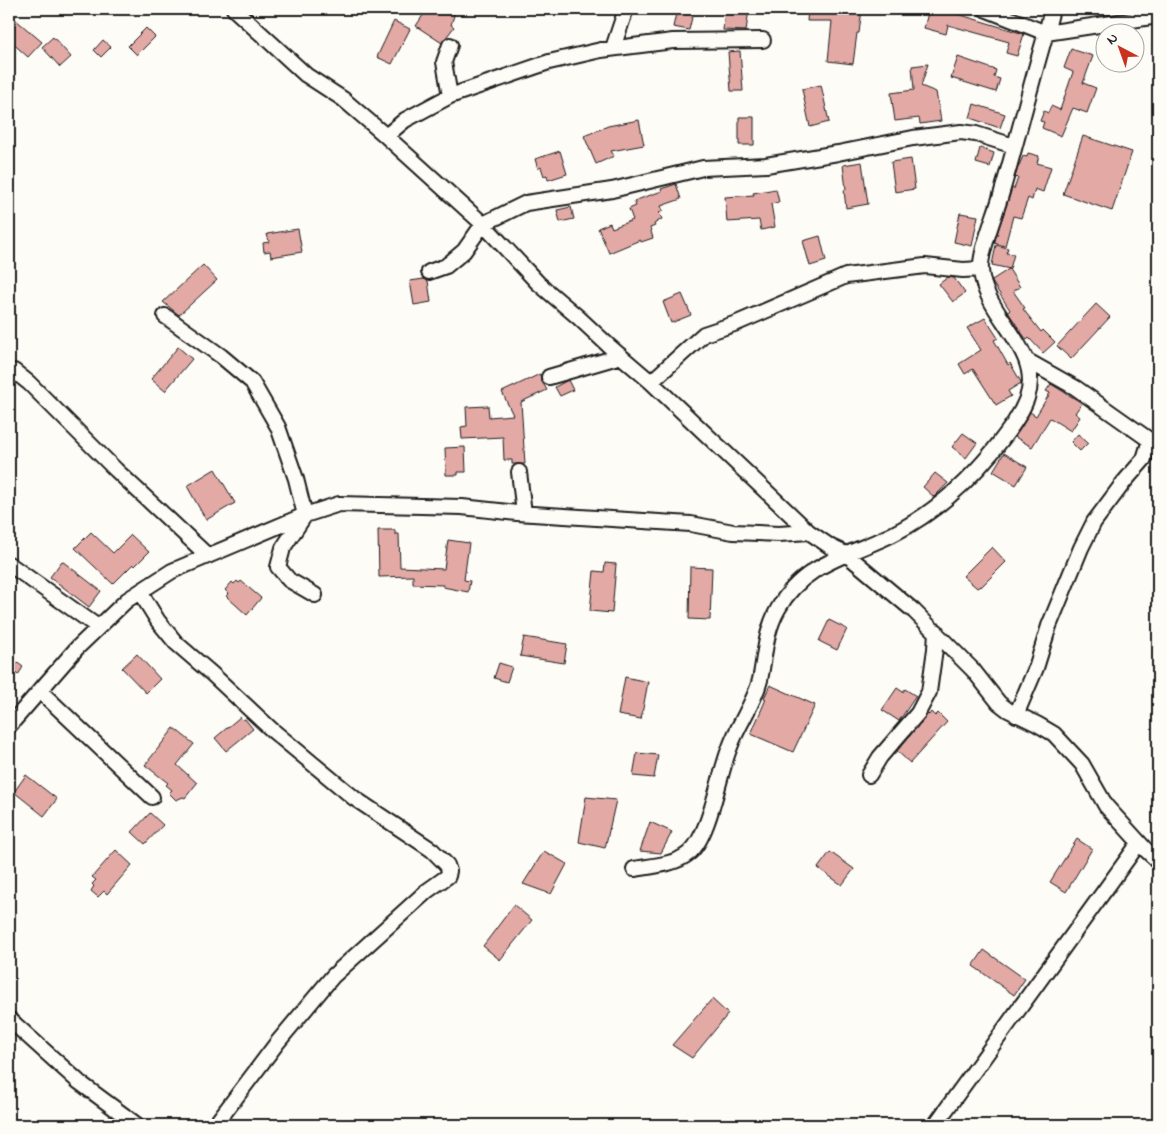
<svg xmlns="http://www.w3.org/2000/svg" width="1167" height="1134" font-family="'Indie Flower',sans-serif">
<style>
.building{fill:#e3a9a5;stroke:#1c1c1c}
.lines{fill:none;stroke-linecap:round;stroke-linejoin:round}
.minor-casing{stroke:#1c1c1c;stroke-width:18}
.minor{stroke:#fdfcf7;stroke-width:14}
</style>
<rect width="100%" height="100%" fill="#fdfcf7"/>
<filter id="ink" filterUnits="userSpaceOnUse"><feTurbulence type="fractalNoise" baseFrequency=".02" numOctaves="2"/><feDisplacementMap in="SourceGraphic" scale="10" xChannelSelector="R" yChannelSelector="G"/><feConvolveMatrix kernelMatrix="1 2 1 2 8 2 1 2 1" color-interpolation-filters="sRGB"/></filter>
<g filter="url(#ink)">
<path class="building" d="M 427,9 L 456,9 L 451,25 L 454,27 L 442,43 L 416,26 Z
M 677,9 L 694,9 L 689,30 L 673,27 Z
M 725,9 L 749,9 L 746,31 L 723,30 Z
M 808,9 L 862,9 L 859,33 L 857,33 L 853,64 L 828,61 L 832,21 L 807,21 Z
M 929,9 L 947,9 L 952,10 L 951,12 L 1024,34 L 1017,56 L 1006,53 L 1009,42 L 948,25 L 946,34 L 924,28 Z
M 9,14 L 42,42 L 28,57 L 9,40 Z
M 394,21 L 410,29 L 392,64 L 377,57 Z
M 146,28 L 155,37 L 137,55 L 128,46 Z
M 53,37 L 71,57 L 60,67 L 42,47 Z
M 103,40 L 111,47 L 101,57 L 94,50 Z
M 1071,49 L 1093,56 L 1083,83 L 1096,88 L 1087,113 L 1073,108 L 1061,136 L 1042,128 L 1044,122 L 1040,121 L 1044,111 L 1048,113 L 1051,106 L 1060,110 L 1073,72 L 1064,68 Z
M 740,51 L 743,91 L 731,91 L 728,52 Z
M 958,57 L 996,70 L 994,77 L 1000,79 L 996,92 L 951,78 Z
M 928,64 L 921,86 L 936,92 L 941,121 L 920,124 L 919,118 L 895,121 L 891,93 L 914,90 L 912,66 Z
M 821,85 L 829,122 L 810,127 L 802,89 Z
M 974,104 L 1005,114 L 1000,128 L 970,118 Z
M 739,117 L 754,117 L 754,145 L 739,145 Z
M 639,120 L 644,145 L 611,151 L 614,156 L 596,164 L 584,136 L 608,126 Z
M 1083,136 L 1132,152 L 1112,211 L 1063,194 Z
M 980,148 L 994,153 L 990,167 L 976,163 Z
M 560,151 L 567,174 L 548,180 L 547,175 L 544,176 L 541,167 L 538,169 L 535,159 Z
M 1028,153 L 1039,156 L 1037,163 L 1051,167 L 1043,192 L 1035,189 L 1032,200 L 1028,198 L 1021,218 L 1013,216 L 1005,246 L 994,243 L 1012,188 L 1014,189 L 1018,178 L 1015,177 L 1018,168 L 1023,156 L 1027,157 Z
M 911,159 L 915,189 L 895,192 L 891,162 Z
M 862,162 L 868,204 L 846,208 L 844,190 L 846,189 L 843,165 Z
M 676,184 L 681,199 L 661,206 L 663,211 L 659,213 L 662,219 L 654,224 L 655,226 L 650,228 L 653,238 L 641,242 L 640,240 L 609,253 L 598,228 L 610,223 L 612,228 L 633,220 L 629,209 L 636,206 L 634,201 L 662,191 L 661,189 Z
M 776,189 L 779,202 L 771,204 L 775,227 L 761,230 L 759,220 L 727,222 L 725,197 L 754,195 L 753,193 Z
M 571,207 L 574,219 L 560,222 L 557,210 Z
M 960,213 L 978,216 L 972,246 L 954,242 Z
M 298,229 L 302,252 L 271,257 L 270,251 L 264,252 L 263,243 L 269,242 L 267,234 Z
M 820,236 L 826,261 L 810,266 L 803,241 Z
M 996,245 L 1008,248 L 1006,253 L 1014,254 L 1010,269 L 992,265 Z
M 203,265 L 217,280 L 179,315 L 163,302 Z
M 1009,269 L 1020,287 L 1013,291 L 1025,308 L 1023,309 L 1041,332 L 1043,330 L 1055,342 L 1043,353 L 1029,338 L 1027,340 L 1021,332 L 1008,312 L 1010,310 L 992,282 L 992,280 Z
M 948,277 L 954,278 L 965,293 L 953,302 L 939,284 Z
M 424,279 L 428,281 L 431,302 L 414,305 L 410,281 Z
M 682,294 L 691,315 L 671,323 L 663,302 Z
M 1096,304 L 1110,317 L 1071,359 L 1057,346 Z
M 985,318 L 998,338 L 994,340 L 1008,365 L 1010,363 L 1021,382 L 1021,383 L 1008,391 L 1011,396 L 996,405 L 973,369 L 965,374 L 959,364 L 981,350 L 967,328 Z
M 178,347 L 192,359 L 165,391 L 151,379 Z
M 540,374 L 541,380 L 547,390 L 521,402 L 525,464 L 512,464 L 512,460 L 504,460 L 503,437 L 462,439 L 461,427 L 467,426 L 466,407 L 488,406 L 489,417 L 513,415 L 502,392 Z
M 568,380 L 573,390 L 560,396 L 555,387 Z
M 1051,384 L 1082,403 L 1075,413 L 1080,417 L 1071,431 L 1050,418 L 1032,447 L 1015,437 L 1030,412 L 1036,416 L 1050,393 L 1046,391 Z
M 963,433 L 977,443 L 966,458 L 952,447 Z
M 1078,434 L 1088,443 L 1080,451 L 1071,442 Z
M 465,447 L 466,472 L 458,472 L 458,475 L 446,475 L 445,448 Z
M 1004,453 L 1027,467 L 1016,485 L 993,471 Z
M 215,469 L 235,503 L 206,520 L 187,486 Z
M 935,473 L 948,483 L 934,497 L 923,487 Z
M 378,530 L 395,530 L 395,534 L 399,534 L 400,567 L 444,569 L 448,540 L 469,543 L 464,580 L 470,581 L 468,592 L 443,587 L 443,585 L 413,584 L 413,576 L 379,577 Z
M 91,532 L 113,553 L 131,535 L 149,552 L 135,566 L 133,564 L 113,584 L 75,548 Z
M 992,547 L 1006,562 L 981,587 L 980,586 L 977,588 L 963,576 Z
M 62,561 L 101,591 L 89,607 L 50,577 Z
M 605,563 L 616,564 L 612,613 L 590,611 L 594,571 L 604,572 Z
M 690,567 L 712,568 L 710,620 L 689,619 Z
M 237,581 L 239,583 L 241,581 L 261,598 L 247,615 L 226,596 L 229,594 L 225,590 L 232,582 L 234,584 Z
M 829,620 L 847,629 L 837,650 L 819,641 Z
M 524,637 L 567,644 L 564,663 L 520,656 Z
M 137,654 L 160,679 L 146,693 L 122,668 Z
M 9,656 L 23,667 L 18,675 L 9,668 Z
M 499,663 L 512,667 L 507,682 L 494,678 Z
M 625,677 L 648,682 L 641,719 L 618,715 Z
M 770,685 L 815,705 L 793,752 L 751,734 L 766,699 L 764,698 Z
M 897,688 L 903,692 L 905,689 L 916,696 L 899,721 L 882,710 Z
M 931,712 L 935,716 L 938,713 L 947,722 L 910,763 L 897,751 L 928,714 L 929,715 Z
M 240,717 L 243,720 L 245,719 L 253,729 L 226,751 L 215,738 Z
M 174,728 L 194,744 L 177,765 L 197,783 L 185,798 L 183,797 L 176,800 L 169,793 L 172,790 L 166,785 L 168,783 L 145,765 Z
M 637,753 L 658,755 L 654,778 L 633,776 Z
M 26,775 L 57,799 L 44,816 L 14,792 Z
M 586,797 L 616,800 L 605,848 L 579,842 Z
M 150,813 L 163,825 L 145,844 L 132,832 Z
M 650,822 L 672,832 L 661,853 L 640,851 Z
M 1077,839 L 1092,849 L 1066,892 L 1050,882 Z
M 116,850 L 132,865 L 107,894 L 104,891 L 98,897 L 91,891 L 94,886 L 92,884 L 96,880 L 92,877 Z
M 544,851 L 567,864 L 551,894 L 523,884 Z
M 830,852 L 854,869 L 842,885 L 818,868 Z
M 514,905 L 532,920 L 500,960 L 483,946 Z
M 984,950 L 1025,979 L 1014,995 L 973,966 Z
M 712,999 L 728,1014 L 692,1058 L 672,1045 Z"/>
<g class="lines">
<g class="minor-casing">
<path id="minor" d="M 234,9 L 306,75 L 343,99 L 386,136 L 483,224 L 538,283 L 578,317 L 609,346 L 651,382 L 809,532 L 831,547 L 846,554 L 914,611 L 973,670 L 999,703 L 1008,710 L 1037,724 L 1054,734 L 1082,764 L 1106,806 L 1146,850 L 1158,861
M 1052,9 L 1046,33 L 1158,16
M 613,48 L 626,9
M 450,96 L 444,62 L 450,45
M 386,136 L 405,120 L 450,96 L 549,62 L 601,50 L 673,41 L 763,40
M 429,272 L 446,266 L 464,251 L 483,224 L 526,203 L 612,190 L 703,168 L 766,165 L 838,153 L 913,138 L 961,132 L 976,134 L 1014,146
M 165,316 L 221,356 L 252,382 L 278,427 L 296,479 L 305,515 L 283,548 L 278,567 L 289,580 L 315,595
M 1028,361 L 1076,388 L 1158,446
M 9,371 L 14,371 L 29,383 L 116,470 L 208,556
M 549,377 L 621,356
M 651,382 L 704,334 L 737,323 L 846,276 L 925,266 L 963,270 L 981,269
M 519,472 L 524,513
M 9,564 L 98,627
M 140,592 L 158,621 L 176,643 L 212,674 L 272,730 L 354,798 L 432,850 L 447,865 L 449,871 L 448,876 L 427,891 L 333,976 L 277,1043 L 215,1125
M 40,691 L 152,797
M 1016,715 L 1036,668 L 1049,626 L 1081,548 L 1094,522 L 1124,482 L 1144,459 L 1150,440
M 9,726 L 77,648 L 127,600 L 172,571 L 305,515 L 339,504 L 462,507 L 517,513 L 691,524 L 733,532 L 779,534 L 809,532
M 869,775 L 880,757 L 918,713 L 929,692 L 935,649 L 936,631
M 634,869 C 652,866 675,865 689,853 C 710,836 719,773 730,747 C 738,724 754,704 760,680 C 765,656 765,632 778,609 C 803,563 851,555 893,534 C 933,514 965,485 993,451 C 1006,434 1019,419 1027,398 C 1044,350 984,316 981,270 C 979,253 996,213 1001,195 C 1017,141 1030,87 1046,33 L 985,9
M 9,1019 L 79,1082 L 137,1125
M 935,1125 L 1139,843"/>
</g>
<use href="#minor" class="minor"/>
</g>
</g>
<rect width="1167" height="1134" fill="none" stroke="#fdfcf7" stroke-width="30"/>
<rect x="15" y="15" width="1137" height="1104" fill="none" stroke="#1c1c1c" stroke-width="2" filter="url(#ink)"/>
<g transform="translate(1120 48) rotate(319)"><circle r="24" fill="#fdfcf7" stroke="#a3a29f"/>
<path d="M0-4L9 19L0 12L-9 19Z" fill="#c8321e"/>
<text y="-8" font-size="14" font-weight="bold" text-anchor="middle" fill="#1c1c1c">N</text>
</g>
</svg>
